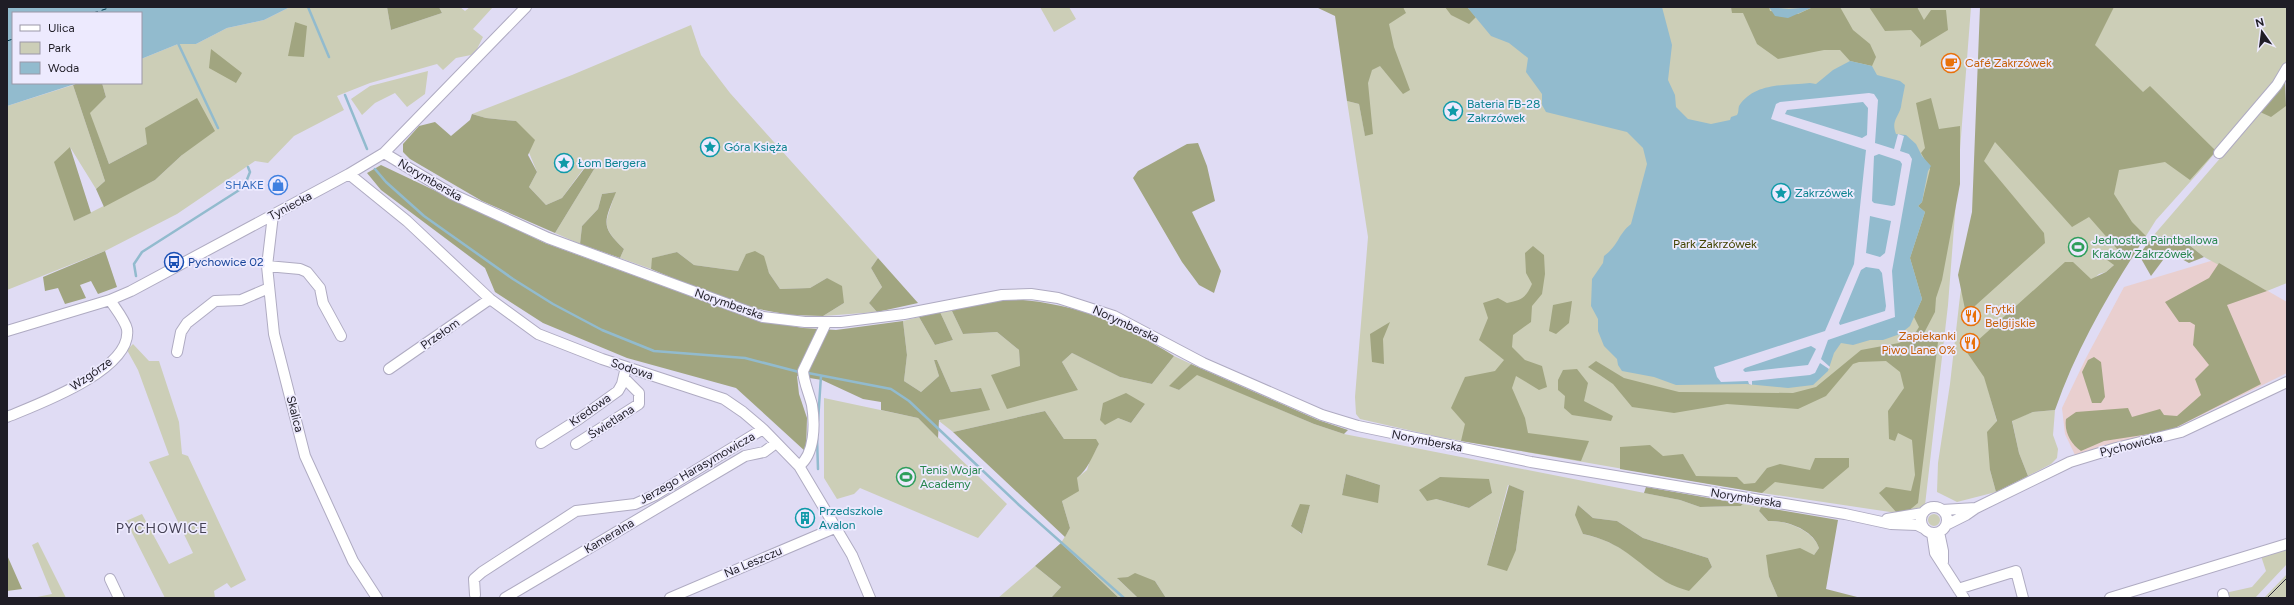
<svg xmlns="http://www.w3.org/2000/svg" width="2294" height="605" font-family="Figtree,sans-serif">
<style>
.industrial{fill:#e9cfcf}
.green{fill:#ccceb7;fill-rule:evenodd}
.forest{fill:#a1a580}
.water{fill:#92bbce}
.pier{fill:#e0dcf4;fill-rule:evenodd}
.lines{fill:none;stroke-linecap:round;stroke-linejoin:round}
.stream{stroke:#92bbce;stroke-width:2.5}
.ferry{stroke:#003b4f;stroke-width:1;stroke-dasharray:5 4;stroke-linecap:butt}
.minor-casing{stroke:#afabc2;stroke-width:12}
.minor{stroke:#fff;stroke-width:10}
.tram{stroke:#32303b;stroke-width:1}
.labels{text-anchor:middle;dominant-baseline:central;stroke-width:3.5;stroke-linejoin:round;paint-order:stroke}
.food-label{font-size:12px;fill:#c56008;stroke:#edeafe;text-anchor:start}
.culture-label{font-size:12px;fill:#0d838f;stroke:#edeafe;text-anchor:start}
.street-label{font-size:12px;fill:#1f1d26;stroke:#edeafe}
.shop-label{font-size:12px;fill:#366cbe;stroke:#edeafe;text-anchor:end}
.leisure-label{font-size:12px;fill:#27864d;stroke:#edeafe;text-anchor:start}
.park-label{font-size:12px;fill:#434503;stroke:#edeafe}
.transit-label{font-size:12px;fill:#164399;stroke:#edeafe;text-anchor:start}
.quarter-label{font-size:14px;letter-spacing:1px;fill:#454255;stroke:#edeafe}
</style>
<rect width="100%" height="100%" fill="#e0dcf4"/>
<path class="industrial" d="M 2214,260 L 2287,302 L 2287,373 L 2169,431 L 2105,445 L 2075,455 L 2065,434 L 2062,408 L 2086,358 L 2124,287 Z"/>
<path class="green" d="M 290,7 L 387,7 L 391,30 L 442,13 L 439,7 L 460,7 L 465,11 L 470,7 L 493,7 L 473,29 L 483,37 L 477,49 L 471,55 L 456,58 L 443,70 L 437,64 L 370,83 L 337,96 L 344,110 L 294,136 L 268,163 L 255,161 L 177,214 L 105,251 L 7,290 L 7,106 L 73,85 L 105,181 L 96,189 L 70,147 L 74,221 L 155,180 L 182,155 L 147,144 L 109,164 L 89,113 L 106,97 L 102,83 L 141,83 L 141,59 L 178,44 L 196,44 L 227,28 L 264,20 Z
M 1040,7 L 1069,7 L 1076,19 L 1054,32 Z
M 1366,7 L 1971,7 L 1948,305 L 1925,505 L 1918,511 L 1911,512 L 1913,509 L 1906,513 L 1897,513 L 1762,493 L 1439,437 L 1360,419 L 1356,414 L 1355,397 L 1368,237 L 1347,101 L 1359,104 L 1365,135 Z
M 1981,7 L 2287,7 L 2286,68 L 2199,172 L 2156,220 L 2146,236 L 2106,272 L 2099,274 L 1985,378 L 1997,422 L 1990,470 L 1996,492 L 1957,502 L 1937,492 L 1938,463 L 1950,384 L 1960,296 L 1978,185 L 1976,121 L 1982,35 Z
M 691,25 L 701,55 L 730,93 L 878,258 L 871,268 L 882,287 L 869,303 L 877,312 L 823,316 L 844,303 L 827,278 L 810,288 L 780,289 L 769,273 L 763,256 L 746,255 L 738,271 L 694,265 L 677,252 L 653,258 L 651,269 L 620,258 L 624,249 C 597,223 608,222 615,192 L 602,194 L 598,209 L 582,226 L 580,244 L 555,233 L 596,166 L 586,165 L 562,198 L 546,205 L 529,187 L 537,172 L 516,121 L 486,118 L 472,114 L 572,75 Z
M 428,71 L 425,94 L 407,107 L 395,93 L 375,103 L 362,115 L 351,99 L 370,86 Z
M 2287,103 L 2287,283 L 2267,291 L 2204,257 L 2178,236 L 2153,236 L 2260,112 L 2286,106 Z
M 951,309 L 963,334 L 997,332 L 1019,350 L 1020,366 L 1078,390 L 1062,362 L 1072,353 L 1120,377 L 1152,384 L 1174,356 L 1191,364 L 1170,386 L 1179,390 L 1197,374 L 1314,424 L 1344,434 L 1680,500 L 1700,507 L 1741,506 L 1743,504 L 1761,507 L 1759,511 L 1768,521 C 1786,520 1813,530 1819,548 L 1814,555 L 1769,577 L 1778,598 L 1166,598 L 1155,581 L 1128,577 L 1118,579 L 1138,598 L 1119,598 L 1061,543 L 1070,528 L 1062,501 L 1077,478 L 1087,470 L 1090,460 L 1099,444 L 1064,439 L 1045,411 L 953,432 L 939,421 L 980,388 L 951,392 L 937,360 L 934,360 L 939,376 L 921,392 L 904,381 L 907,355 L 903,321 L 919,317 L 935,345 L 953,340 L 940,312 ZM 1145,404 L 1131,423 L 1118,418 ZM 1346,474 L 1380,485 L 1342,495 ZM 1508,485 L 1524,491 L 1516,550 L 1487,565 ZM 1492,493 L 1469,508 L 1436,499 ZM 1310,505 L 1302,534 L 1301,534 L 1291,525 ZM 1578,505 L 1593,518 L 1617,521 L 1643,538 L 1708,558 L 1712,567 L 1708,571 L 1668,583 C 1638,561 1621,542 1583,534 Z
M 133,344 L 149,361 L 159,361 L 179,422 L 182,454 L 188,456 L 246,580 L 231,588 L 227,583 L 214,591 L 215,598 L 165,598 L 126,521 L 142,514 L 169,564 L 193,553 L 149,462 L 169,455 L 138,370 L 127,350 Z
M 824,398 L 918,418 L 1007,504 L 978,538 L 860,488 L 854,494 L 837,499 L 824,478 Z
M 2055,410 L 2053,435 L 2058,449 L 2057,458 L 2051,464 L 2028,476 L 2019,453 L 2012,420 L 2033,412 Z
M1928 520a6 6 0 1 1 12 0a6 6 0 1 1-12 0Z
M 38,542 L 66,598 L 32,598 L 52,594 L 32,545 Z
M 2287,548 L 2287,564 L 2255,598 L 2227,598 L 2225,593 L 2252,587 L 2266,571 L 2261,556 Z
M 1035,566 L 1061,587 L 1051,598 L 998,598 Z
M 2287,574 L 2287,598 L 2264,598 Z"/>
<path class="forest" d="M 387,7 L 439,7 L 442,13 L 391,30 Z
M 1316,7 L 1403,7 L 1406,13 L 1389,24 L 1394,47 L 1410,90 L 1403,94 L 1380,66 L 1372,70 L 1368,83 L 1373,134 L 1365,136 L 1359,104 L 1347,101 L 1335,16 Z
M 1445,7 L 1467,7 L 1476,17 L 1469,24 L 1451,15 Z
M 1731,7 L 1769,7 L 1770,11 L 1798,14 L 1813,7 L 1840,7 L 1853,30 L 1870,44 L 1876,57 L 1872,66 L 1850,61 L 1840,50 L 1824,50 L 1778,59 L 1757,44 L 1743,13 L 1732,13 Z
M 1869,7 L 1917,7 L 1924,20 L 1931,10 L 1946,10 L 1948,30 L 1920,47 L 1921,41 L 1911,30 L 1885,31 Z
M 1980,7 L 2114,7 L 2095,45 L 2143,92 L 2150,86 L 2216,151 L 2190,180 L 2165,162 L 2119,170 L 2114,194 L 2132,222 L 2146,236 C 2110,291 2077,347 2055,410 L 2033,412 L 2012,421 L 2019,453 L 2028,476 L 1996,492 L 1990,470 L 1987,432 L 1997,421 L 1984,377 L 1966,351 L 2065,262 L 2073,262 L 2091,279 L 2106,272 L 2114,265 L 2103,257 L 2118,250 L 2089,217 L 2072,227 L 1995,142 L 1984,161 L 2044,233 L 2045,243 L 1966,314 L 1958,275 L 1972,212 Z
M 295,22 L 307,26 L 304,57 L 288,56 Z
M 211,49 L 242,73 L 236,83 L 209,68 Z
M 2285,77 L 2286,106 L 2271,117 L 2260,112 Z
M 78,83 L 102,83 L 106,97 L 90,113 L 109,164 L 147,144 L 145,128 L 197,98 L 215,131 L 182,155 L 155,180 L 104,207 L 96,189 L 105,181 L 73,85 Z
M 1931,98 L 1939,129 L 1960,126 L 1960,184 L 1942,280 L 1936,298 L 1935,312 L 1923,335 L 1929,335 L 1938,342 L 1918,503 L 1906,513 L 1897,513 L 1879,493 L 1886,487 L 1911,491 L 1915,475 L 1912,440 L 1898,433 L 1895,441 L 1889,439 L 1888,411 L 1904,388 L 1900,372 L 1886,361 L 1859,362 L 1853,364 L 1826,396 L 1798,409 L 1727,404 L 1674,413 L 1632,407 L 1613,384 L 1588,367 L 1596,361 L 1624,378 L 1679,392 L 1793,393 L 1816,387 L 1861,350 L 1899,343 L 1914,335 L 1919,327 L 1914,317 L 1922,299 L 1910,258 L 1925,212 L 1918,206 L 1922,202 L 1930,169 L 1921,153 L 1925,148 L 1916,103 Z
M 472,114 L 486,118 L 516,121 L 535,140 L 528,155 L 537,172 L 529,187 L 546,205 L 562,198 L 587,165 L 596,166 L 555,233 L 482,201 L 410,159 L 403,152 L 403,144 L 419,126 L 435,122 L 451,136 L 470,120 Z
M 1198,143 L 1207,166 L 1215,201 L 1192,212 L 1221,271 L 1214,293 L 1199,285 L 1182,262 L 1133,178 L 1138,171 L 1187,144 Z
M 70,147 L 91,213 L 74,221 L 54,162 Z
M 381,165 L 545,243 L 753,319 L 803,328 L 836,330 L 903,321 L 907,355 L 904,381 L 921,392 L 939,376 L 934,360 L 937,360 L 951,392 L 981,388 L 990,410 L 939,420 L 938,438 L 918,418 L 881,410 L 881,402 L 863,399 L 822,380 L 797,376 L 799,394 L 807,418 L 806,452 L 736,388 L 627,358 L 543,323 L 495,292 L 485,268 L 381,190 L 367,173 Z
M 616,192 C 605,221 599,226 624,249 L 620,258 L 580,244 L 582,226 L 598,209 L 602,194 Z
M 2153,236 L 2178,236 L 2204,257 L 2189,263 L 2169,252 L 2151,276 L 2139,255 Z
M 1533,246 L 1544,255 L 1545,274 L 1542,294 L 1532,306 L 1531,322 L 1513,335 L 1512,347 L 1525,360 L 1542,366 L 1547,387 L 1539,390 L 1516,376 L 1512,388 L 1525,418 L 1528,433 L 1589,441 L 1581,461 L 1461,441 L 1465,424 L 1451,408 L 1465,377 L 1495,371 L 1504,360 L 1479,340 L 1488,318 L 1483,303 L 1498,298 L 1507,303 C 1521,300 1526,298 1532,284 L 1526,273 L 1525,253 Z
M 105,251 L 117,287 L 98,294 L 91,281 L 80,285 L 86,298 L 65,304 L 58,288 L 45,291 L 43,277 Z
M 755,251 L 764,256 L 769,273 L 780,289 L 810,288 L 827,278 L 842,286 L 844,303 L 823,316 L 790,315 L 753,308 L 706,292 L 651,269 L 652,258 L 677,252 L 694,265 L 738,271 L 746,254 Z
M 878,258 L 918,303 L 877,312 L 869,303 L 882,287 L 871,268 Z
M 2219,263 L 2267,291 L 2227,305 L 2261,384 L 2169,431 L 2104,441 L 2081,451 C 2071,444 2064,432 2066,419 L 2076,412 L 2128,408 L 2132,417 L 2160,409 L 2164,415 L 2177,416 L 2201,395 L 2195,379 L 2209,365 L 2193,345 L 2195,325 L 2190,322 L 2179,322 L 2165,302 L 2209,278 Z
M 1012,299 C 1078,304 1119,322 1174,356 L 1152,384 L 1120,377 L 1072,353 L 1062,362 L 1078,390 L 1007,409 L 991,375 L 1020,366 L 1019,350 L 997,332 L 963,334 L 951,309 Z
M 1572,301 L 1569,323 L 1556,334 L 1549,331 L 1553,305 Z
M 940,312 L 953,340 L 935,345 L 919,317 Z
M 1390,322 L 1383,339 L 1384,364 L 1372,362 L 1370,334 Z
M 2094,357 L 2101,362 L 2105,397 L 2101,403 L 2092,403 L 2082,372 L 2088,360 Z
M 1191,364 L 1318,420 L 1348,430 L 1344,434 L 1314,424 L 1197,375 L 1179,390 L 1169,386 Z
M 1577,369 L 1588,383 L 1584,401 L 1613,416 L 1611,421 L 1572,415 L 1564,408 L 1565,396 L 1558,390 L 1558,380 L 1563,370 Z
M 1126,393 L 1145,404 L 1131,423 L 1118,418 L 1105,425 L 1100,420 L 1103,403 Z
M 1045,411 L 1064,439 L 1096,439 L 1099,444 C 1092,457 1088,469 1077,478 L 1079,491 L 1062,501 L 1070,528 L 1065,537 L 953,432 Z
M 1650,445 L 1663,456 L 1683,454 L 1696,476 L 1737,477 L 1744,484 L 1755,483 L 1767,468 L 1780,464 L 1810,470 L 1815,458 L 1849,458 L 1849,467 L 1823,489 L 1775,482 L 1762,493 L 1620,469 L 1620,447 Z
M 1346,474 L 1380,485 L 1378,503 L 1342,495 Z
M 1440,477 L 1489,479 L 1492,493 L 1469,508 L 1436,499 L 1427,501 L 1419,490 Z
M 1509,485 L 1524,491 L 1516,550 L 1507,571 L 1487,565 Z
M 1646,487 L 1743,504 L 1741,506 L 1700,507 L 1680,500 L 1644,493 Z
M 1300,504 L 1310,505 L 1302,534 L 1291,526 Z
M 1578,505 L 1593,518 L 1617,521 L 1643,538 L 1708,558 L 1712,567 L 1689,591 C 1682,589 1673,586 1666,582 C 1634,561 1624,543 1583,534 L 1575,515 Z
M 1761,507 L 1838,520 L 1826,589 L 1861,598 L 1778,598 L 1769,577 L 1766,555 L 1800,548 L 1814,555 L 1819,548 C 1813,529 1786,520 1768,521 L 1759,511 Z
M 1061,543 L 1119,598 L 1051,598 L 1061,587 L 1035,566 Z
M 7,555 L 22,589 L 7,591 Z
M 1135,573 L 1155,581 L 1166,598 L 1138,598 L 1117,578 L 1128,577 Z"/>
<path class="water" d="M 7,7 L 290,7 L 264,20 L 227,28 L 196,44 L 178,44 L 141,59 L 141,13 L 13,13 L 13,83 L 78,83 L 7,106 Z
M 1467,7 L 1662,7 L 1672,45 L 1668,80 L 1675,95 L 1676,107 L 1688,119 L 1711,124 L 1730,120 L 1731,117 L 1737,115 C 1739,112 1738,109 1739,106 C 1755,82 1785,86 1810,83 L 1816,84 L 1833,70 L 1850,61 L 1872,66 L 1877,75 L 1900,81 L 1905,85 C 1904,91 1902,100 1901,107 C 1898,118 1891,121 1896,134 L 1906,135 L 1916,144 L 1922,156 L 1931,166 L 1928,171 L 1922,202 L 1918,206 L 1925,212 L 1910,258 L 1922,299 L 1910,326 L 1900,334 L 1883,340 L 1870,340 L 1853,345 L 1841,343 L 1834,353 L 1828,371 L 1813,385 L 1788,388 L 1746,384 L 1676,385 L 1654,377 L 1622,371 L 1618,365 L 1617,359 L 1604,346 L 1598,331 L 1598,319 L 1591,306 L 1592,279 L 1603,263 L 1604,256 C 1619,245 1618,234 1631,224 L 1647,164 L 1643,148 L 1627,132 L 1546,112 L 1542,105 L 1542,94 L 1526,72 L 1528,58 L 1509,43 L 1491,36 Z
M 1769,7 L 1789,9 L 1813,7 L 1788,18 L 1775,16 Z"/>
<path class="pier" d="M 1869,93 L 1874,94 L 1878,100 L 1875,143 L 1894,149 L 1898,134 L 1904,136 L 1900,151 L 1909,154 L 1912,159 L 1892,271 L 1895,317 L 1828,340 L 1821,359 L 1830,367 L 1829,369 L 1820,363 L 1815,373 L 1810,375 L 1752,381 L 1752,385 L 1749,384 L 1748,381 L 1721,382 L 1717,377 L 1714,367 L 1825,331 L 1854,264 L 1866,150 L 1771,119 L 1776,104 L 1780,102 ZM 1863,102 L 1868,108 L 1867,135 L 1862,138 L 1785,114 L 1787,110 ZM 1879,154 L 1900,161 L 1902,164 L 1895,205 L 1892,206 L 1874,203 L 1872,201 L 1874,156 ZM 1870,216 L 1891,221 L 1885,253 L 1880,257 L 1866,253 ZM 1866,267 L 1879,269 L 1882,273 L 1886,306 L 1885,311 L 1840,325 L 1839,323 L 1861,270 ZM 1811,346 L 1816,349 L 1808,365 L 1745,372 L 1743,370 L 1745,368 Z"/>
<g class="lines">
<path class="stream" d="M 308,7 L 329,57
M 177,41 L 218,128
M 345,95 L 367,149
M 375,169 L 386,182 L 424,216 L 513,279 L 553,304 L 602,330 L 654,351 L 745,358 L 799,372
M 136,276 L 134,264 L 142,252 L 244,187 L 250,172 L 248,167
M 808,373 L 891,389 L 909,401 L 1019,505 L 1124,598
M 818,421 L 821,376
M 817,438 L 818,469"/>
<path class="ferry" d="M 93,13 L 112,7
M 7,41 L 13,39"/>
<g class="minor-casing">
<path id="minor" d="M 384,153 L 452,194 L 548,238 L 763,317 L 805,322 L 841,322 L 904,314 L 1002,295 L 1031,294 L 1058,298 L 1114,316 L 1203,363 L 1322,415 L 1358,426 L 1531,462 L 1845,514 L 1891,524 L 1917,525 L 1923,528
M 2219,153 L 2277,85 L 2287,68
M 349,174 L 407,221 L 490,299 L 538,334 L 602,359 L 724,399 L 743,412 L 763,429 L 799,466 L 852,555 L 870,598
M 273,215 L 267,266 L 274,334 L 305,456 L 353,561 L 377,598
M 267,266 L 300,269 L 307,272 L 320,288 L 323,303 L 341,336
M 7,331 L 110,300 L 131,291 L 349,174 L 384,153 L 526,7
M 177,352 L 181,332 L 187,323 L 215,301 L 241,300 L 269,288
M 389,369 L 490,299
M 7,417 C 36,405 133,370 127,329 C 125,320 115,308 110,300
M 541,443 L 579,419 L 618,391 L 622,384 L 626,367
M 576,444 L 639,404 L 639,393 L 624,378
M 799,466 C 815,454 815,424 812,405 C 809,393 804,383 803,371 L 826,323
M1921 520a13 13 0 1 1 26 0a13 13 0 1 1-26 0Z
M 1942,510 L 1976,508 L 2070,462 L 2116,448 L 2181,432 L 2287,382
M 1887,519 L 1923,513
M 1946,525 L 1966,515 L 1976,508
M 1939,532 L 1943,551 L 1943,562
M 1932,533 L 1935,553 L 1964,598
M 110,579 L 119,598
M 1958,589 L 2016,571 L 2023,598
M 2223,594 L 2224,598
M 475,595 L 474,579 L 482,572 L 576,511 L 635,504 L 655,495 L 763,429
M 505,598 L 745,456 L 764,452 L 776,443
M 670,598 L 837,527
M 2110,598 L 2287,544"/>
</g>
<use href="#minor" class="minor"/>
<path class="tram" d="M 2267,598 L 2287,578"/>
</g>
<defs>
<g id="cafe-ring" transform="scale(1)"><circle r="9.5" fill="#edeafe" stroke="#e8710a" stroke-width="1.5"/><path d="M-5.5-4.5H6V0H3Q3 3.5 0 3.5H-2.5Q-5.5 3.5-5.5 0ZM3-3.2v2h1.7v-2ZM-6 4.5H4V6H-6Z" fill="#e8710a"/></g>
<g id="sight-ring" transform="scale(1)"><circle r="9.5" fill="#edeafe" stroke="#0f9aa8" stroke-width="1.5"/><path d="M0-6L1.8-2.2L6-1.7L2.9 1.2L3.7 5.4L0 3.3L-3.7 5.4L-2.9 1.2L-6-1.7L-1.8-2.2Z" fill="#0f9aa8"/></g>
<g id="shop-ring" transform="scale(1)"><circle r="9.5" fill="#edeafe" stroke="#3f7fe0" stroke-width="1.5"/><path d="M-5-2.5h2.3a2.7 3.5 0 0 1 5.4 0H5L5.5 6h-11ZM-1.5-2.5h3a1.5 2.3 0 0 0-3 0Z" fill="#3f7fe0"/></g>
<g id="stadium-ring" transform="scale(1)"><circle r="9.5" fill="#edeafe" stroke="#2e9e5b" stroke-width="1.5"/><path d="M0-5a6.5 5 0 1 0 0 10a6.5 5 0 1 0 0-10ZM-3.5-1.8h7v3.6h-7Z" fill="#2e9e5b"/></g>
<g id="bus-ring" transform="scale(1)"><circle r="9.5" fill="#edeafe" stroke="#1a4fb4" stroke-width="1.5"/><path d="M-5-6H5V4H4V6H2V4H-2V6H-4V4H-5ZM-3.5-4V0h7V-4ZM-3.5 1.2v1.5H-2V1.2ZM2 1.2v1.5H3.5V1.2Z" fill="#1a4fb4"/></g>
<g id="restaurant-ring" transform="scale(1)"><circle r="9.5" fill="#edeafe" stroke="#e8710a" stroke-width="1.5"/><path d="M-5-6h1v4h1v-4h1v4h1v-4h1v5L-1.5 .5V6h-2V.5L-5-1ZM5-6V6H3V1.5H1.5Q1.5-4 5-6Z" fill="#e8710a"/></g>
<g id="building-ring" transform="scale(1)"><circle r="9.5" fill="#edeafe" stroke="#0f9aa8" stroke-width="1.5"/><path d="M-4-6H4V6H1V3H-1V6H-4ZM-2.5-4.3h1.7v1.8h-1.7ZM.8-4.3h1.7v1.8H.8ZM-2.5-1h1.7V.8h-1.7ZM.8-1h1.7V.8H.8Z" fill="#0f9aa8"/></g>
</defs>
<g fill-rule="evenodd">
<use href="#cafe-ring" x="1951" y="63"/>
<use href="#sight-ring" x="1453" y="111"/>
<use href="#sight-ring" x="710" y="147"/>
<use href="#sight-ring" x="564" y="163"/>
<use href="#shop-ring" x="278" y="185"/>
<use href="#sight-ring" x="1781" y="193"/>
<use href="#stadium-ring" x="2078" y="247"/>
<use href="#bus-ring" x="174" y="262"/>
<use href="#restaurant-ring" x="1971" y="316"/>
<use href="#restaurant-ring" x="1970" y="343"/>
<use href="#stadium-ring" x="906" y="477"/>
<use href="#building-ring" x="805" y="518"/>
</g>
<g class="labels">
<g class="food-label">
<text x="1965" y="63">Café Zakrzówek</text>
<text x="1985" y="309">Frytki<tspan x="1985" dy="14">Belgijskie</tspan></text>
<text x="1956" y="336" text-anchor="end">Zapiekanki<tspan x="1956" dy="14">Piwo Lane 0%</tspan></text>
</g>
<g class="culture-label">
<text x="1467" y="104">Bateria FB-28<tspan x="1467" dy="14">Zakrzówek</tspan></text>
<text x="724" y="147">Góra Księża</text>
<text x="578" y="163">Łom Bergera</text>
<text x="1795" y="193">Zakrzówek</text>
<text x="819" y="511">Przedszkole<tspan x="819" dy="14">Avalon</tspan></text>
</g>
<g class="street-label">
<text transform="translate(430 180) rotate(30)">Norymberska</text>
<text transform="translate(290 206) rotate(-28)">Tyniecka</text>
<text transform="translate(729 304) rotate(19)">Norymberska</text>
<text transform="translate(1126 324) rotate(25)">Norymberska</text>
<text transform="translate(440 334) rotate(-35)">Przełom</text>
<text transform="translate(632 369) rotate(18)">Sodowa</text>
<text transform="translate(91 374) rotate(-35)">Wzgórze</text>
<text transform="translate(590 410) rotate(-35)">Kredowa</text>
<text transform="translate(295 414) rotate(76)">Skalica</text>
<text transform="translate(611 422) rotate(-33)">Świetlana</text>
<text transform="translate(1427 441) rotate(11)">Norymberska</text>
<text transform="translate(2131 445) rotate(-14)">Pychowicka</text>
<text transform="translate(697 468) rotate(-30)">Jerzego Harasymowicza</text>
<text transform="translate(1746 498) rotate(9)">Norymberska</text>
<text transform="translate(609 536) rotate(-31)">Kameralna</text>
<text transform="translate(753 562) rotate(-23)">Na Leszczu</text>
</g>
<g class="shop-label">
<text x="264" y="185">SHAKE</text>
</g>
<g class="leisure-label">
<text x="2092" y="240">Jednostka Paintballowa<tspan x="2092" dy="14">Kraków Zakrzówek</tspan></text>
<text x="920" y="470">Tenis Wojar<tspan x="920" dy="14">Academy</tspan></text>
</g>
<g class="park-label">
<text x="1715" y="244">Park Zakrzówek</text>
</g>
<g class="transit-label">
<text x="188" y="262">Pychowice 02</text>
</g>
<g class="quarter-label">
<text x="162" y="528">PYCHOWICE</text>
</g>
</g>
<rect width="2294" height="605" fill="none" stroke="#1f1d26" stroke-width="16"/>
<rect x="12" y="12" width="130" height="72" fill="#edeafe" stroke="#9b98a8"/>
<rect x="20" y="25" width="20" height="6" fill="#ffffff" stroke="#9b98a8"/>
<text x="48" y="32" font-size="12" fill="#1f1d26">Ulica</text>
<rect x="20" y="42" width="20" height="12" fill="#ccceb7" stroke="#9b98a8"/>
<text x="48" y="52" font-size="12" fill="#1f1d26">Park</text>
<rect x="20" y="62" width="20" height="12" fill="#92bbce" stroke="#9b98a8"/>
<text x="48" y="72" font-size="12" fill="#1f1d26">Woda</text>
<g transform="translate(2262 32) rotate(346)" stroke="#edeafe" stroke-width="3" paint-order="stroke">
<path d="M0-3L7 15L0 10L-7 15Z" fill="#1f1d26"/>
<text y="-6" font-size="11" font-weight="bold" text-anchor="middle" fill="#1f1d26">N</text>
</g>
</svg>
